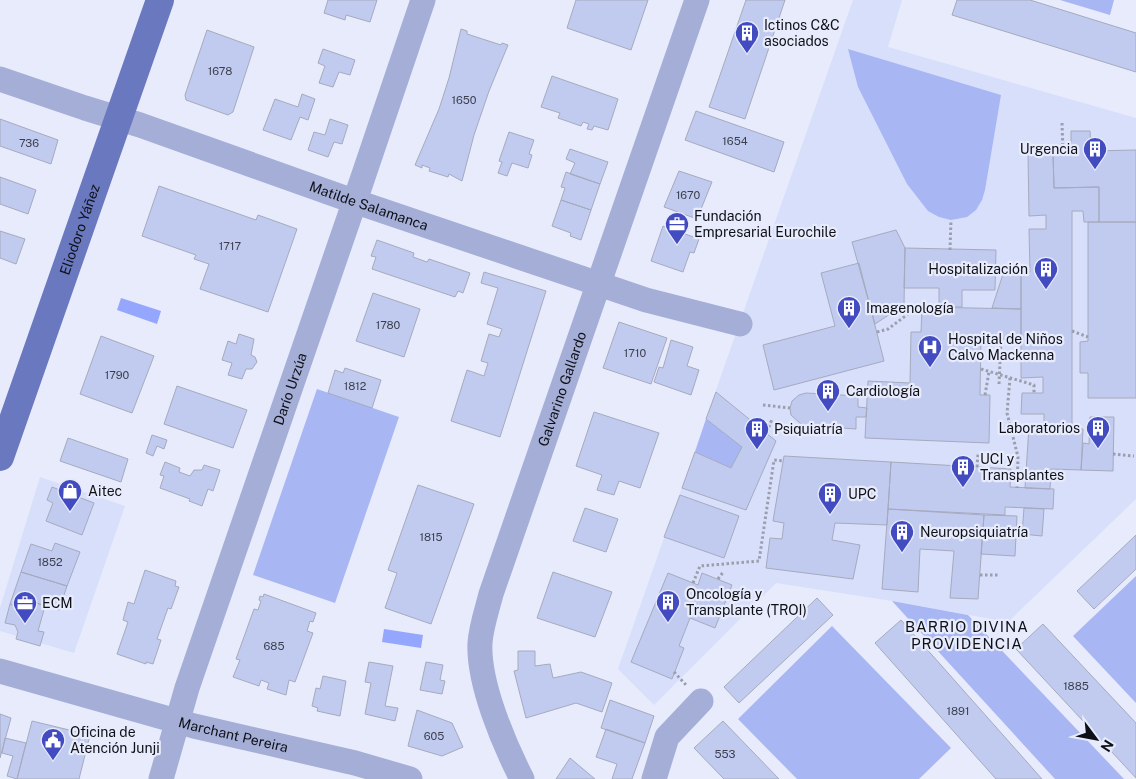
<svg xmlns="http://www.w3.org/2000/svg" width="1136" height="779" font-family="'Public Sans',sans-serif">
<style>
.built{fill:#d8dffb}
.green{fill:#a8b6f4}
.water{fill:#94a6fe}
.building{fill:#c1cbef;stroke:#a5aabe}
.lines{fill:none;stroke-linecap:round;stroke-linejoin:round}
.path{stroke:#9b9eac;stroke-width:3;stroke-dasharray:2.5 2.5;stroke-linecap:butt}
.minor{stroke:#a4aed6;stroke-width:25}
.major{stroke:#6a78bf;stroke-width:28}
.path-bridge{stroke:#9b9eac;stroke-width:3;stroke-dasharray:2.5 2.5;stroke-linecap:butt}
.labels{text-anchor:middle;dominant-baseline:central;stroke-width:4.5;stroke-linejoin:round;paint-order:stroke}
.number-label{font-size:11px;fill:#3b3f4d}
.poi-label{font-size:14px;fill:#0e1017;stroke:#e7ebfc;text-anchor:start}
.street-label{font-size:14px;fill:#0e1017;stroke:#e7ebfc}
.neighbourhood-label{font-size:15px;letter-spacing:1px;fill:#0e1017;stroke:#e7ebfc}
</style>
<rect width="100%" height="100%" fill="#e7ebfc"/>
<path class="built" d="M 853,0 L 902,0 L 888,47 L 1136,118 L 1136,499 L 1008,622 L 892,601 L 776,583 L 654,705 L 618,669 Z
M 40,477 L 125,506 L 74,653 L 0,631 L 0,608 Z"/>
<path class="green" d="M 1060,0 L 1114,0 L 1110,15 Z
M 848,49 L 1001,95 L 985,190 L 982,200 L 976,210 L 967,217 L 951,220 L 939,217 L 928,211 L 907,184 L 858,87 Z
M 317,389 L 399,417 L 335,603 L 253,575 Z
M 706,419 L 742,447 L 731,468 L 695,452 Z
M 1136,576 L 1136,703 L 1073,636 Z
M 892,601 L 968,615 L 1124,779 L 1055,779 Z
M 832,626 L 951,748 L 919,779 L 797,779 L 738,719 Z"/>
<path class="water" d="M 121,298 L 161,311 L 157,324 L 117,310 Z
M 384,629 L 423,635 L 421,648 L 382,642 Z"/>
<path class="building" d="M 328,0 L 377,0 L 370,22 L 346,15 L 345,20 L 324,13 Z
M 576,0 L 648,0 L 631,50 L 567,28 Z
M 746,0 L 785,0 L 745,119 L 709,107 Z
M 957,0 L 1030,0 L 1136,33 L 1136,72 L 952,15 Z
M 461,29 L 467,31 L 467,34 L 501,45 L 502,43 L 508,45 L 489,91 L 474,135 L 462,181 L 449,174 L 448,177 L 429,171 L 430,168 L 422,165 L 422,168 L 415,165 L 439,109 L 449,78 Z
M 207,30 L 254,47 L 233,112 L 228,115 L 186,100 L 185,95 Z
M 323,49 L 355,60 L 350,75 L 339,72 L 333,87 L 319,83 L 325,66 L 318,63 Z
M 552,76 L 618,99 L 608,130 L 594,126 L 592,130 L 587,129 L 589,124 L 583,122 L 581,126 L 558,118 L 560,113 L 541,107 Z
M 302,94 L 315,99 L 308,120 L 300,117 L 291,140 L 263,130 L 275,99 L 298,107 Z
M 696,111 L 784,142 L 774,172 L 685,140 Z
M 0,119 L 58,140 L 51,164 L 0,146 Z
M 330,119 L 348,125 L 342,144 L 334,142 L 328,157 L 308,150 L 314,132 L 325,135 Z
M 1071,131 L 1090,131 L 1091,151 L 1136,150 L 1136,222 L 1099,222 L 1099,187 L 1054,188 L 1053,153 L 1071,152 Z
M 509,132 L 534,140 L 529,154 L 532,155 L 528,168 L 512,163 L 507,176 L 498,173 L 502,162 L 499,161 Z
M 570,149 L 608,162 L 600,184 L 570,174 L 575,163 L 566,159 Z
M 1028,153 L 1053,153 L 1054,188 L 1099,187 L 1099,222 L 1084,222 L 1083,211 L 1072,211 L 1072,428 L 1044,427 L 1044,414 L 1021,414 L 1022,393 L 1043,393 L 1043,377 L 1021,378 L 1021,272 L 1030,272 L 1029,229 L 1046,229 L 1046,215 L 1029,216 Z
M 679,171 L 712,182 L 697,219 L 664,207 Z
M 566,172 L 600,184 L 591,210 L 561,200 L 565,188 L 561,187 Z
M 0,177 L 36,190 L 28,214 L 0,204 Z
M 159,186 L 256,220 L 258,215 L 297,229 L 268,312 L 200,289 L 209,264 L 194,259 L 196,255 L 142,236 Z
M 561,200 L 591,210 L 581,240 L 570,236 L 571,233 L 552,226 Z
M 1088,222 L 1136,222 L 1136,398 L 1088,398 L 1088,373 L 1080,373 L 1080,342 L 1088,341 Z
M 663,226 L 699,239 L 694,253 L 690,252 L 683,272 L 651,261 Z
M 896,230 L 905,248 L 904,305 L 875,324 L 852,242 Z
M 0,231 L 25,239 L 16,264 L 0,258 Z
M 377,240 L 414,253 L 413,257 L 427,262 L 429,259 L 470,273 L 463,293 L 458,291 L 455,297 L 372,269 L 376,257 L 371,256 Z
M 905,248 L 996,250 L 995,290 L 962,290 L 962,307 L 939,307 L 939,288 L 904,288 Z
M 859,263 L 884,361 L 774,390 L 763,345 L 835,326 L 821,273 Z
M 1004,271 L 1021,272 L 1021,309 L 992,308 Z
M 484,272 L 546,291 L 500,437 L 451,421 L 467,370 L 484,376 L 488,363 L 481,361 L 489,334 L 499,337 L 502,329 L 487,324 L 498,288 L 481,283 Z
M 373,293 L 420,309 L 404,357 L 356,341 Z
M 922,307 L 1021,309 L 1021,339 L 981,339 L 980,395 L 990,395 L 989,443 L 865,438 L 868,381 L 910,383 L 911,332 L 921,332 Z
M 619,322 L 667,338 L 651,384 L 603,368 Z
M 239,334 L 254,339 L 251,355 L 255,357 L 257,362 L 252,369 L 246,369 L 242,379 L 228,375 L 232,363 L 222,360 L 228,341 L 236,344 Z
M 101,336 L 154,356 L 132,413 L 80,394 Z
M 671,340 L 693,347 L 687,366 L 699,370 L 691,395 L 654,382 L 659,367 L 663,368 Z
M 345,368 L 381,380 L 372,408 L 328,393 L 335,370 L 343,373 Z
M 177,386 L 247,410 L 233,448 L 164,424 Z
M 716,392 L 776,441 L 746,510 L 682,488 L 695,452 L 731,468 L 742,447 L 706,419 Z
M 806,393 L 858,396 L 858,407 L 867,408 L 866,417 L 856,417 L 856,429 L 802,425 L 791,415 L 790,408 L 792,401 L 799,395 Z
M 594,412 L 659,433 L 640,488 L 619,481 L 614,495 L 597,490 L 602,475 L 576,466 Z
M 1090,417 L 1114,417 L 1113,471 L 1081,470 L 1083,443 L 1089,444 Z
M 1029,426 L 1083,429 L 1081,470 L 1051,469 L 1050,489 L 1025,488 Z
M 152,435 L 167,440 L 164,449 L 157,446 L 153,456 L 146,453 Z
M 68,438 L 128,459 L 121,482 L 60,461 Z
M 784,456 L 891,462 L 887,525 L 835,523 L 832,540 L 860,545 L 853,579 L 766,568 L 770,538 L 782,539 L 784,523 L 773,521 Z
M 165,462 L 180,468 L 179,472 L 190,476 L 194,470 L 202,470 L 204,465 L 220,470 L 213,491 L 208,489 L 202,506 L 189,501 L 190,499 L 160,488 L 164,476 L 160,475 Z
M 891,462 L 1011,469 L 1010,487 L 1054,489 L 1053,509 L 1005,507 L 1005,515 L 888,509 Z
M 418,485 L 474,504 L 431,624 L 385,608 L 397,573 L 388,570 Z
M 52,487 L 94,503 L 82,535 L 46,521 L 53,503 L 47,500 Z
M 680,495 L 739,516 L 724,558 L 664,537 Z
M 585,508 L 618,519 L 606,552 L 573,541 Z
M 1024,508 L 1044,509 L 1042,536 L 1022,534 Z
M 888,509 L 984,515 L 978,599 L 950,598 L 954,551 L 920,549 L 918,592 L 882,589 Z
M 984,515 L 1017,516 L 1015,556 L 981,554 Z
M 1136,535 L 1136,569 L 1094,609 L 1077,591 Z
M 55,543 L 80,552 L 67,586 L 21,572 L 31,544 L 52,551 Z
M 145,570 L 176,581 L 175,586 L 179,587 L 171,609 L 168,608 L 157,639 L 161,640 L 153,664 L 146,662 L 146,664 L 117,654 L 128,622 L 123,620 L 128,602 L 134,604 Z
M 21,572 L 67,586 L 59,610 L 27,600 L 24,608 L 10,604 Z
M 553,572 L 612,592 L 595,637 L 537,618 Z
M 668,573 L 698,585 L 702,573 L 732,585 L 715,628 L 690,618 L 679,646 L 684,648 L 672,679 L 631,662 Z
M 264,594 L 316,613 L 313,622 L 310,621 L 307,631 L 313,633 L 295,682 L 289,680 L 286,695 L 267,689 L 269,683 L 261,680 L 259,686 L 233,677 L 240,660 L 236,659 L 254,609 L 258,610 L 261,601 L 259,600 L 260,596 L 263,597 Z
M 817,598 L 833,615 L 739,703 L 724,687 Z
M 27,600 L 45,606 L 38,631 L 44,632 L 40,646 L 16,639 L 18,632 L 15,625 L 5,623 L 10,604 L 24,608 Z
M 901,620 L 1042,779 L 996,779 L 875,643 Z
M 1043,624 L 1136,723 L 1136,778 L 1016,649 Z
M 518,651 L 535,651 L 535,666 L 550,664 L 553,678 L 581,672 L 612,683 L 602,712 L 576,703 L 526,718 L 514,671 L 518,670 Z
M 369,662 L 393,666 L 385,706 L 398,708 L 395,721 L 365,714 L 371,683 L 365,682 Z
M 426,662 L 443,665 L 440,680 L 445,681 L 442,694 L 420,690 Z
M 323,676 L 346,681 L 340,716 L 317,711 L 318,708 L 312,706 L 316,688 L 320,689 Z
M 610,700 L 654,716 L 645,743 L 601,728 Z
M 417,710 L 452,723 L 463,747 L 442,756 L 408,746 Z
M 0,714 L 11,718 L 0,758 Z
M 32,721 L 90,735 L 79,779 L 17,779 Z
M 723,721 L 779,779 L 724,779 L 694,748 Z
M 606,729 L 645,743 L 632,779 L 612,779 L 617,764 L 596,757 Z
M 5,738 L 26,743 L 17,779 L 7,776 L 13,756 L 2,753 Z
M 570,758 L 595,779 L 556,779 Z"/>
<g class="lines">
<path class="path" d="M 1062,123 L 1063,152
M 950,250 L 951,220
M 1072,331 L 1088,337
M 877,332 L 888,329 L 912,311 L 922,312
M 1010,378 L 1007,413 L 1018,457 L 1017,488
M 999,384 L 1001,339
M 985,395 L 989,372
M 763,405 L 790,408
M 767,432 L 772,419
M 1113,454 L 1134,456
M 977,467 L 978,454
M 980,575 L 1000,575
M 718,579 L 724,571
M 693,583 L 700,566 L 759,561 L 774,460 L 783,461
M 674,672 L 687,686"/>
<g class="minor">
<path id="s1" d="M 0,79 L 85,108 L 140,125 L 339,196 L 590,281 L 646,300 L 740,324"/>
<path id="s2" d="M 0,671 L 194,726 L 355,763 L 410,779"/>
<path id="s3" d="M 161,779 L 187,688 L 361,183 L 423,0"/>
<path id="s4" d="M 522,779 C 504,744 478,683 480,643 C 481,627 487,610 491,594 L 697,0"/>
<path d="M 654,779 L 667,737 L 701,701"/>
</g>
<path class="major" id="s5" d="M 0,457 L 160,0"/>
<path class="path-bridge" d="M 981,369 L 1034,385 L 1034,393"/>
</g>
<defs>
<g id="building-pin" transform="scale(1.25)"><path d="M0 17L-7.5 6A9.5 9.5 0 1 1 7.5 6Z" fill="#424bbf" stroke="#e7ebfc"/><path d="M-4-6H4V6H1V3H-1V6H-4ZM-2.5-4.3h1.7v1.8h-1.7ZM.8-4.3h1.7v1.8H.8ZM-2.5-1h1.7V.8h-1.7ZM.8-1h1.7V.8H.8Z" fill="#fff"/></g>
<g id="office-pin" transform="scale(1.25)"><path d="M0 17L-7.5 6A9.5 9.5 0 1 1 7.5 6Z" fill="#424bbf" stroke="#e7ebfc"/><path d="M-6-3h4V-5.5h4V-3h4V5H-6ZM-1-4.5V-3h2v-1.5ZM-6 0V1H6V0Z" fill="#fff"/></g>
<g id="hospital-pin" transform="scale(1.25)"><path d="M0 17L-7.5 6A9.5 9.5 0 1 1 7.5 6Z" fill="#424bbf" stroke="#e7ebfc"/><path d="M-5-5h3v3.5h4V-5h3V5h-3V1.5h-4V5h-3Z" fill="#fff"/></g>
<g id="shop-pin" transform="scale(1.25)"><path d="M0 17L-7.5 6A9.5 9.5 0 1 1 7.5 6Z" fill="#424bbf" stroke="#e7ebfc"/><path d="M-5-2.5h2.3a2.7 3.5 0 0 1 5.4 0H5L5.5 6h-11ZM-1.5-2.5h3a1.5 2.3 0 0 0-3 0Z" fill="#fff"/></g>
<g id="civic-pin" transform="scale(1.25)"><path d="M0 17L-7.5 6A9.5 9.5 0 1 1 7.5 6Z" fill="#424bbf" stroke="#e7ebfc"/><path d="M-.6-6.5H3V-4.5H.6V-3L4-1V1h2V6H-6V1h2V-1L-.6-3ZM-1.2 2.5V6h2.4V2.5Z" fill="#fff"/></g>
</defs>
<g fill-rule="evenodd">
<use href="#building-pin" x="747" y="33"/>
<use href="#building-pin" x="1095" y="149"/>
<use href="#office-pin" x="677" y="224"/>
<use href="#building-pin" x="1046" y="269"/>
<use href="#building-pin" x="849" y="308"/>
<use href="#hospital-pin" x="930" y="347"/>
<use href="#building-pin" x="828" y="391"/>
<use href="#building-pin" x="1098" y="428"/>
<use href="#building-pin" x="757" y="429"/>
<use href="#building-pin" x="963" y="467"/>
<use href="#shop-pin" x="70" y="491"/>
<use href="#building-pin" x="830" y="494"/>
<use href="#building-pin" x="902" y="532"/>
<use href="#building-pin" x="668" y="602"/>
<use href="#office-pin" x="25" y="603"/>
<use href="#civic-pin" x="53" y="740"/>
</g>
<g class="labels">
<g class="number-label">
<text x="220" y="71">1678</text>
<text x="464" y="100">1650</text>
<text x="735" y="141">1654</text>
<text x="29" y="143">736</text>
<text x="688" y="195">1670</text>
<text x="230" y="246">1717</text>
<text x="388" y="325">1780</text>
<text x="635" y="353">1710</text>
<text x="117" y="375">1790</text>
<text x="355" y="386">1812</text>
<text x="431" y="537">1815</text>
<text x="50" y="562">1852</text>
<text x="274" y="646">685</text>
<text x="1076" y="686">1885</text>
<text x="958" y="711">1891</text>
<text x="434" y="736">605</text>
<text x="725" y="754">553</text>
</g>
<g class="poi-label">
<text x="764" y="25">Ictinos C&amp;C<tspan x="764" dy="16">asociados</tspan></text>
<text x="1078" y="149" text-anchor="end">Urgencia</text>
<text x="694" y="216">Fundación<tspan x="694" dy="16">Empresarial Eurochile</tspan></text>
<text x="1028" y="269" text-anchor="end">Hospitalización</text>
<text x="866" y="308">Imagenología</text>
<text x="948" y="339">Hospital de Niños<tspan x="948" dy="16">Calvo Mackenna</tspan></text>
<text x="846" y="391">Cardiología</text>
<text x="1080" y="428" text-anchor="end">Laboratorios</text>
<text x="774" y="429">Psiquiatría</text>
<text x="980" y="459">UCI y<tspan x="980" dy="16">Transplantes</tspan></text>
<text x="88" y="491">Aitec</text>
<text x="848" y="494">UPC</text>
<text x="920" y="532">Neuropsiquiatría</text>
<text x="686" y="594">Oncología y<tspan x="686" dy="16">Transplante (TROI)</tspan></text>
<text x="42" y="603">ECM</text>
<text x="70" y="732">Oficina de<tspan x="70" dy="16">Atención Junji</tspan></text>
</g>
<g class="street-label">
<text stroke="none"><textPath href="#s1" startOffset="390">Matilde Salamanca</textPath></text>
<text stroke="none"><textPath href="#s5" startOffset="241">Eliodoro Yáñez</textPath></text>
<text stroke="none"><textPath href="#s3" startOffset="411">Darío Urzúa</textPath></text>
<text stroke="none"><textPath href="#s4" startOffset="411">Galvarino Gallardo</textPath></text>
<text stroke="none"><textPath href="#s2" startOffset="242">Marchant Pereira</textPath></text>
</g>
<g class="neighbourhood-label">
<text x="967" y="626">BARRIO DIVINA<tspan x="967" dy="17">PROVIDENCIA</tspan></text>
</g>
</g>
<g transform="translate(1096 739) rotate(122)" stroke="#e7ebfc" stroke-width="4" paint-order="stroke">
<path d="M0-4L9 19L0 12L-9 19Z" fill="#0e1017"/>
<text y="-8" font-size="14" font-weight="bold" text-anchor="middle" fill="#0e1017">N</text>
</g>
</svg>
